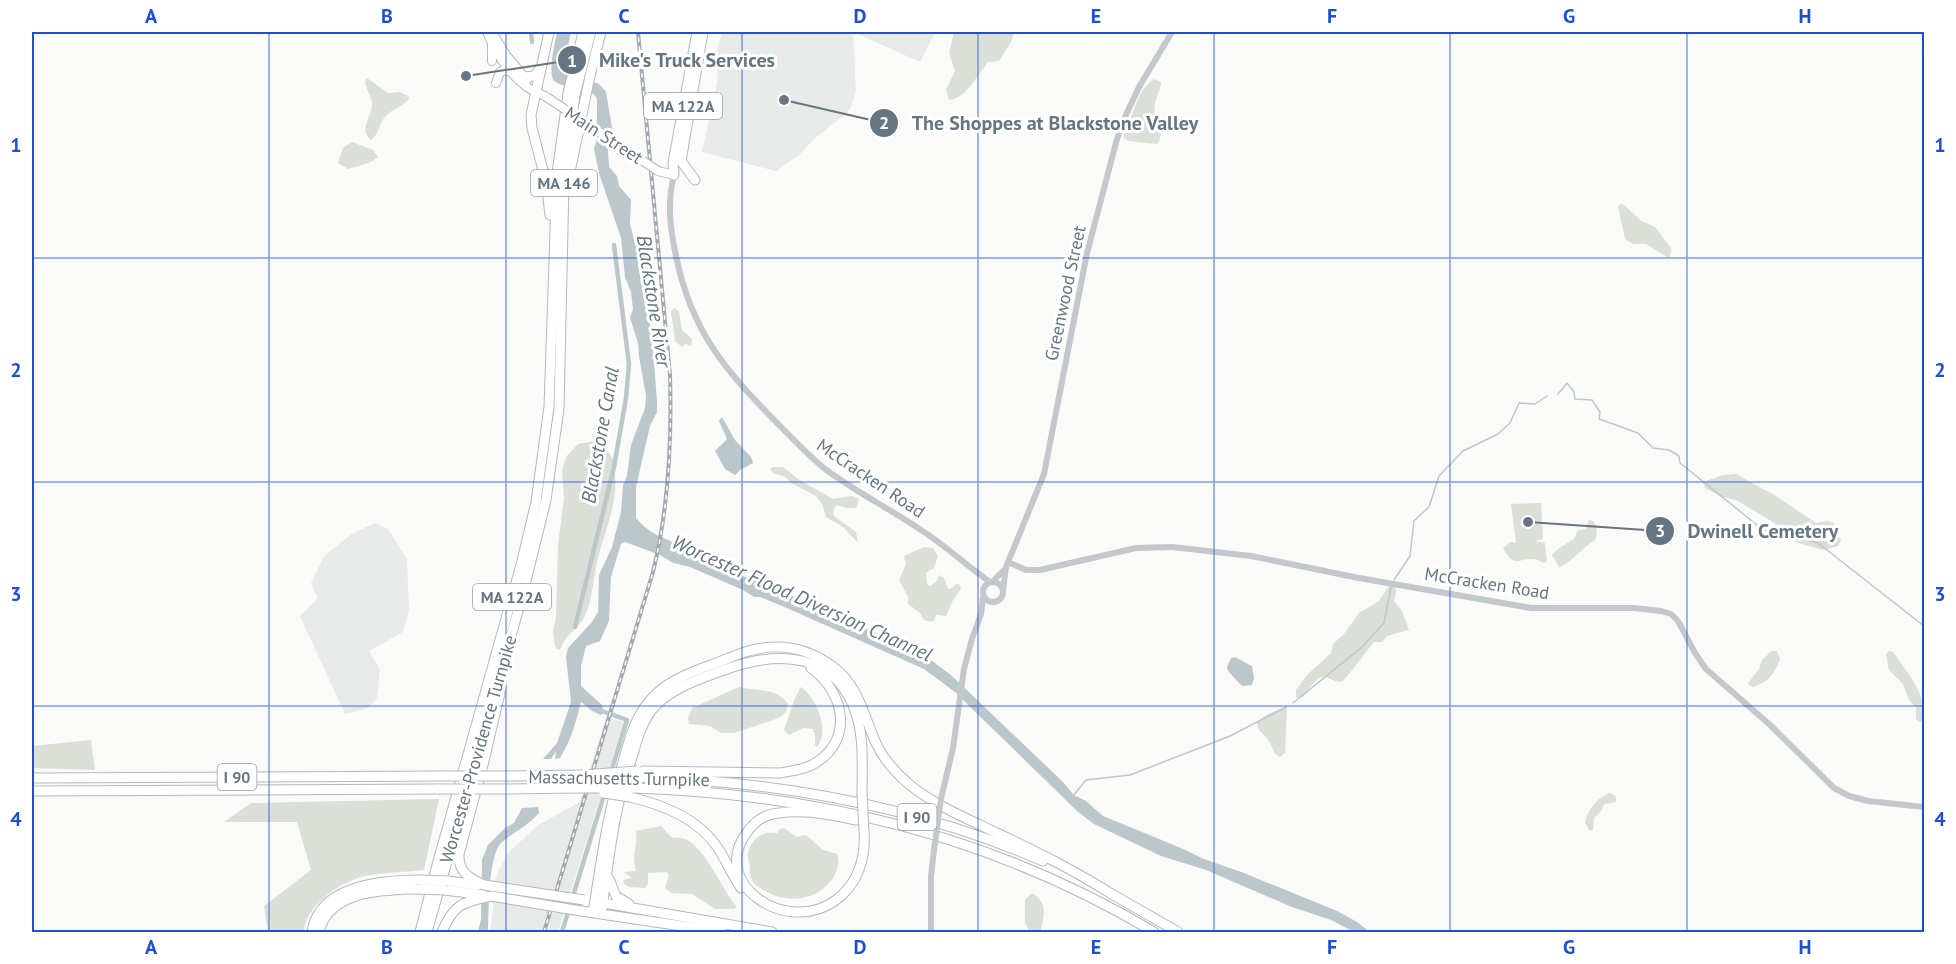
<svg xmlns="http://www.w3.org/2000/svg" width="1956" height="964" font-family="'PT Sans',sans-serif">
<style>
.built{fill:#e8e9e9}
.green{fill:#dadfd7}
.water{fill:#bbc7cb}
.lines{fill:none;stroke-linecap:round;stroke-linejoin:round}
.stream{stroke:#bbc7cb;stroke-width:1.5}
.canal{stroke:#bbc7cb;stroke-width:4.5}
.major-casing{stroke:#b5babe;stroke-width:10}
.highway-casing{stroke:#b4b9bd;stroke-width:11}
.minor{stroke:#c3c8cc;stroke-width:6}
.major{stroke:#fff;stroke-width:8}
.highway{stroke:#fff;stroke-width:9}
.rail-casing{stroke:#a2aab0;stroke-width:4}
.rail{stroke:#fff;stroke-width:1.5;stroke-dasharray:4.5;stroke-linecap:butt}
.major-bridge-casing{stroke:#b5babe;stroke-width:10;stroke-linecap:butt}
.highway-bridge-casing{stroke:#b4b9bd;stroke-width:11;stroke-linecap:butt}
.minor-bridge{stroke:#c3c8cc;stroke-width:6}
.major-bridge{stroke:#fff;stroke-width:8}
.highway-bridge{stroke:#fff;stroke-width:9}
.grid{fill:none;stroke:#1d4ed8;stroke-width:1.5;stroke-opacity:0.55}
.labels{text-anchor:middle;dominant-baseline:central;stroke-width:6;stroke-linejoin:round;paint-order:stroke}
.shield{fill:#fff;stroke:#939fa8;stroke-width:1.5}
.shield-label{font-size:16px;font-weight:bold;fill:#657683}
.street-label{font-size:18px;fill:#657683;stroke:#fff}
.water-label{font-size:20px;font-style:italic;fill:#60757c;stroke:#fff}
.leader{fill:none;stroke:#657683;stroke-width:2}
.callout-dot{fill:#657683;stroke:#fff;stroke-width:2}
.mark-label{font-size:18px;text-anchor:middle;font-weight:bold;fill:#fff}
.callout-label{font-size:20px;text-anchor:middle;font-weight:bold;fill:#657683;stroke:#fff;stroke-width:6;stroke-linejoin:round;paint-order:stroke}
.neatline{fill:none;stroke:#1d4ed8;stroke-width:2}
.grid-label{font-size:20px;text-anchor:middle;font-weight:bold;fill:#1d4ed8}
</style>
<rect width="100%" height="100%" fill="#fafaf8"/>
<path class="built" d="M 722,32 L 935,32 L 920,62 L 853,32 L 856,91 L 850,109 L 843,116 L 814,139 L 800,154 L 776,171 L 702,152 L 718,79 L 715,56 Z
M 375,523 L 388,529 L 407,559 L 409,611 L 403,632 L 369,651 L 380,669 L 377,698 L 368,708 L 345,714 L 300,616 L 318,598 L 311,583 L 324,556 L 353,533 Z
M 606,717 L 624,722 L 558,932 L 490,932 L 492,919 L 495,879 L 507,854 L 538,825 L 580,802 Z"/>
<path class="green" d="M 954,32 L 1014,32 L 1011,42 L 999,61 L 988,62 C 978,74 966,99 949,100 L 946,90 L 955,71 L 949,53 Z
M 367,78 L 388,93 L 400,92 L 408,96 L 409,99 C 402,107 391,109 384,118 C 379,125 379,134 371,140 C 357,129 374,115 372,102 C 371,96 366,89 365,82 Z
M 1154,79 L 1161,82 L 1161,85 C 1158,95 1153,104 1155,115 C 1167,121 1166,123 1161,134 C 1160,138 1159,141 1157,144 L 1128,141 L 1124,138 L 1124,133 C 1135,117 1134,92 1154,79 Z
M 352,142 L 373,150 L 378,157 L 369,163 L 348,169 L 338,163 L 343,148 Z
M 1620,204 L 1623,204 L 1640,220 L 1655,227 L 1671,248 L 1671,252 L 1669,258 L 1646,244 L 1633,244 L 1625,239 L 1618,207 Z
M 674,308 L 679,311 L 682,330 L 692,339 L 691,346 L 685,344 L 682,347 L 675,341 L 671,312 Z
M 602,440 C 604,447 608,450 611,456 C 614,460 614,468 615,473 C 618,505 605,529 598,558 C 593,577 593,599 585,616 C 578,630 566,633 561,648 L 558,650 L 555,646 L 553,631 L 556,618 L 558,545 L 564,498 L 562,470 L 566,457 L 578,444 Z
M 773,467 L 783,467 L 798,479 L 833,499 L 852,496 L 858,498 L 859,500 L 856,508 L 846,508 L 836,505 L 833,512 L 834,516 L 856,532 L 858,543 L 843,527 L 826,517 L 822,504 L 816,496 L 793,484 L 785,477 L 773,473 L 770,469 Z
M 1736,474 L 1776,496 L 1816,523 L 1828,521 L 1833,523 L 1841,540 L 1838,546 L 1823,550 L 1795,542 L 1773,522 L 1736,500 L 1722,497 L 1705,488 L 1703,482 L 1723,475 Z
M 1541,503 L 1543,539 L 1535,541 L 1545,543 L 1547,561 L 1544,563 C 1541,562 1538,559 1534,559 C 1517,558 1515,569 1503,548 L 1510,542 L 1516,543 L 1511,504 Z
M 1589,520 L 1594,522 C 1597,527 1598,535 1595,540 C 1582,548 1571,563 1559,567 L 1552,555 L 1558,549 L 1575,538 L 1577,531 L 1586,529 Z
M 924,547 L 933,548 L 938,556 L 934,568 L 926,573 L 927,584 L 930,586 L 936,582 L 939,575 L 944,578 L 948,589 L 952,588 L 956,584 L 959,584 L 961,589 L 953,600 L 946,616 L 936,615 L 934,621 L 931,622 L 924,620 L 920,613 L 908,604 L 908,597 L 899,580 L 906,564 L 904,556 Z
M 1395,584 L 1396,593 L 1394,601 L 1402,611 L 1409,630 L 1387,636 L 1382,642 L 1374,642 C 1363,655 1354,669 1342,682 C 1333,682 1329,677 1324,677 C 1315,677 1308,691 1303,697 L 1296,698 L 1296,690 L 1307,675 L 1331,653 L 1333,644 L 1344,634 L 1359,613 L 1379,601 L 1389,586 Z
M 1772,651 L 1777,651 L 1780,659 C 1774,674 1770,681 1753,687 L 1749,685 L 1748,683 L 1759,669 L 1762,660 Z
M 1889,651 L 1893,652 C 1906,670 1930,699 1923,721 L 1920,722 L 1916,719 L 1916,707 L 1909,700 L 1903,684 L 1889,670 L 1886,654 Z
M 739,687 C 756,691 778,688 788,704 L 786,712 L 779,718 L 734,733 L 721,733 L 710,726 L 689,724 L 688,718 L 692,708 Z
M 801,687 C 817,699 830,730 817,747 L 815,745 L 815,736 L 813,729 L 803,728 L 789,735 L 784,730 L 795,698 Z
M 1287,706 L 1285,753 L 1280,757 C 1272,753 1274,747 1268,740 C 1263,732 1258,733 1257,722 L 1266,715 Z
M 91,740 L 95,770 L 32,768 L 32,746 Z
M 1610,793 L 1616,796 L 1616,802 L 1604,804 L 1602,810 L 1594,818 L 1593,830 L 1590,831 L 1585,823 C 1587,810 1598,797 1610,793 Z
M 439,799 L 424,870 C 407,872 373,873 358,878 C 335,886 305,907 304,932 L 268,932 L 264,906 L 311,870 L 297,822 L 224,822 L 251,803 Z
M 661,826 L 671,837 C 676,838 681,837 685,839 C 706,848 722,890 737,907 L 735,909 L 715,909 L 692,894 L 671,893 L 665,888 L 669,875 L 666,872 L 648,873 L 648,884 L 645,888 L 629,887 L 624,884 L 623,880 L 632,878 L 624,872 L 636,871 C 631,856 638,846 636,831 Z
M 784,828 L 797,837 L 806,835 L 823,850 L 837,854 C 841,866 835,878 826,886 C 808,903 781,902 762,889 C 758,886 754,885 752,880 C 749,876 750,873 750,867 C 750,863 747,858 748,854 C 750,839 763,830 777,833 L 780,829 Z
M 1032,893 C 1050,905 1043,915 1041,932 L 1030,932 L 1025,923 L 1025,900 Z"/>
<path class="water" d="M 558,32 L 571,32 L 564,65 L 564,72 L 592,81 L 599,84 L 606,92 L 612,128 L 608,151 L 609,167 L 617,176 L 619,186 L 631,200 L 630,224 L 637,251 L 644,299 L 648,312 L 652,338 L 657,401 L 657,412 L 650,426 L 636,487 L 636,518 C 652,537 667,538 688,549 C 715,563 741,577 770,586 L 923,654 L 952,676 L 1063,782 L 1074,795 L 1086,801 L 1103,816 L 1181,848 L 1204,859 L 1244,873 L 1337,911 L 1357,922 L 1370,932 L 1354,932 L 1331,920 L 1292,907 L 1206,870 L 1161,856 L 1094,824 L 1077,811 L 955,692 L 924,669 L 789,609 L 760,597 L 754,597 L 743,590 L 690,567 L 673,563 L 660,555 L 625,542 L 621,544 L 611,577 L 609,621 L 600,641 L 586,646 L 581,666 L 581,686 L 602,705 L 604,713 L 601,715 L 592,711 L 581,702 C 576,722 571,740 560,758 L 555,759 L 556,751 L 551,759 L 543,759 L 557,743 L 571,702 L 566,657 L 568,648 L 592,622 L 598,612 L 599,575 L 612,547 L 621,512 L 623,485 L 627,476 L 631,445 L 645,408 L 646,396 L 639,356 L 638,343 L 630,318 L 633,309 L 631,292 L 625,277 L 621,238 L 599,173 L 594,149 L 597,139 L 597,99 C 590,83 565,91 553,80 C 549,70 554,41 558,32 Z
M 722,417 L 735,440 L 751,457 L 753,463 L 740,470 L 735,475 L 725,469 L 715,451 L 727,439 L 719,421 Z
M 1235,657 L 1252,666 L 1254,678 L 1252,685 L 1242,686 L 1228,671 L 1227,667 L 1231,658 Z
M 538,807 L 539,813 C 529,825 514,832 502,842 C 488,854 489,910 488,929 L 487,932 L 478,932 L 481,919 L 482,860 L 488,845 L 505,828 L 514,823 L 522,808 Z"/>
<g class="lines">
<path class="stream" d="M 1558,394 L 1567,383 L 1574,392 L 1575,399 L 1592,400 L 1600,412 L 1599,419 L 1638,433 L 1653,448 L 1669,450 L 1679,456 L 1680,463 L 1762,529 L 1818,543 L 1924,626
M 1394,580 L 1410,556 L 1414,521 L 1429,507 L 1439,476 L 1463,451 L 1498,434 L 1510,423 L 1519,403 L 1535,404 L 1547,396
M 1293,703 L 1362,647 L 1384,623 L 1391,587
M 1073,796 L 1086,780 L 1130,775 L 1230,736 L 1286,707"/>
<path class="canal" d="M 531,32 L 532,42
M 575,627 L 614,467 L 626,398 L 629,364 L 614,245
M 562,932 L 627,720 L 599,710"/>
<g class="major-casing">
<path id="major" d="M 487,32 C 495,52 509,74 527,87 C 533,91 542,94 548,98
M 492,32 L 506,55 L 527,80
M 492,61 L 492,45
M 496,83 L 500,72 L 505,70 L 513,73
M 658,171 L 674,175"/>
</g>
<g class="highway-casing">
<path id="highway" d="M 549,32 L 531,115 L 532,128 L 546,182 L 550,215
M 525,77 L 534,76 L 540,69
M 570,172 L 590,76 L 601,32
M 674,175 L 673,163 L 697,32
M 695,180 L 681,161 L 703,32
M 643,771 L 780,773 C 791,771 802,770 812,765 C 855,742 845,692 811,668
M 509,776 L 582,775
M 635,777 C 776,781 914,805 1043,861
M 32,778 L 442,776
M 633,788 C 820,794 993,836 1154,932
M 505,789 L 578,788
M 32,791 L 439,789
M 630,797 C 660,804 696,818 715,844 C 725,857 731,874 741,888
M 856,820 C 832,815 803,809 779,813 C 766,814 755,821 748,831 C 707,882 786,937 836,900 C 858,884 866,858 864,831
M 609,879 L 616,896 L 629,904
M 448,881 L 478,885
M 484,885 C 469,878 458,872 459,854 L 483,765 L 500,693
M 445,890 L 484,895
M 1110,893 L 1178,932
M 598,902 L 772,932
M 581,911 L 722,932
M 593,913 C 601,862 608,811 623,762 C 630,736 636,713 656,694 C 676,675 705,668 729,658 C 765,642 799,642 832,666 C 859,686 863,714 876,743 C 883,759 897,774 910,785 C 936,806 968,819 997,833 C 1037,852 1076,871 1113,895
M 601,914 C 607,877 610,839 619,802 C 622,786 628,770 633,754 C 637,740 641,725 650,712 C 666,690 699,679 724,670 C 778,650 838,651 857,717 C 864,739 862,771 862,794
M 312,932 C 319,885 383,880 420,880
M 319,932 C 329,890 382,890 417,889
M 420,932 L 437,865 L 521,565 L 536,502 L 549,407 L 557,173 L 568,93 L 583,32
M 427,932 L 522,597 L 546,500 L 559,409 L 564,181 L 575,95 L 591,32
M 442,932 C 453,905 462,902 491,896"/>
</g>
<path class="minor" d="M 674,175 C 667,203 670,228 676,256 C 692,335 728,373 782,428 C 796,442 809,456 825,469 C 856,492 890,509 921,530 C 946,546 967,566 990,582
M 1008,562 L 1026,570 L 1040,570 L 1136,548 L 1172,547 L 1251,556 L 1359,578 L 1531,608 L 1634,608 L 1661,611 L 1671,614 L 1678,621 L 1695,653 L 1706,669 L 1768,723 L 1834,788 L 1849,796 L 1868,801 L 1924,807
M983 592a10 10 0 1 1 20 0a10 10 0 1 1-20 0Z
M 992,582 L 1006,568
M 1003,590 L 1006,567 L 1044,474 L 1087,253 L 1117,139 L 1124,119 L 1139,87 L 1172,32
M 941,799 L 953,748 L 964,669 L 972,639 L 981,614 L 983,597
M 931,932 L 931,876 L 934,850"/>
<use href="#major" class="major"/>
<use href="#highway" class="highway"/>
<g class="rail-casing">
<path id="rail" d="M 544,932 L 653,572 C 669,507 672,442 670,375 L 638,32"/>
</g>
<use href="#rail" class="rail"/>
<g class="major-bridge-casing">
<path id="major-bridge" d="M 548,98 L 658,171"/>
</g>
<g class="highway-bridge-casing">
<path id="highway-bridge" d="M 582,775 L 637,771
M 442,776 L 509,776
M 578,788 L 633,788
M 439,789 L 505,789
M 604,793 L 630,797
M 862,794 L 864,831
M 420,880 L 448,881
M 484,885 L 584,900
M 417,889 L 445,890
M 491,896 L 581,911"/>
</g>
<path class="minor-bridge" d="M 934,850 L 941,799"/>
<use href="#major-bridge" class="major-bridge"/>
<use href="#highway-bridge" class="highway-bridge"/>
</g>
<path class="grid" d="M 269,32 L 269,932M 506,32 L 506,932M 742,32 L 742,932M 978,32 L 978,932M 1214,32 L 1214,932M 1450,32 L 1450,932M 1687,32 L 1687,932M 32,258 L 1924,258M 32,482 L 1924,482M 32,706 L 1924,706"/>
<g class="labels">
<g class="shield">
<rect x="644" y="93" width="78" height="26" rx="4.5"/>
<rect x="531" y="170" width="66" height="26" rx="4.5"/>
<rect x="473" y="584" width="78" height="26" rx="4.5"/>
<rect x="217.5" y="764" width="39" height="26" rx="4.5"/>
<rect x="897.5" y="804" width="39" height="26" rx="4.5"/>
</g>
<g class="shield-label">
<text x="683" y="106">MA 122A</text>
<text x="564" y="183">MA 146</text>
<text x="512" y="597">MA 122A</text>
<text x="237" y="777">I 90</text>
<text x="917" y="817">I 90</text>
</g>
<g class="street-label">
<text transform="translate(604 135) rotate(33)">Main Street</text>
<text transform="translate(1065 293) rotate(-78)">Greenwood Street</text>
<text transform="translate(871 478) rotate(34)">McCracken Road</text>
<text transform="translate(1487 583) rotate(9)">McCracken Road</text>
<text transform="translate(478 749) rotate(-74)">Worcester-Providence Turnpike</text>
<text transform="translate(619 778) rotate(1)">Massachusetts Turnpike</text>
</g>
<g class="water-label">
<text transform="translate(654 301) rotate(81)">Blackstone River</text>
<text transform="translate(600 435) rotate(-80)">Blackstone Canal</text>
<text transform="translate(802 598) rotate(24)">Worcester Flood Diversion Channel</text>
</g>
</g>
<path class="leader" d="M466 76L572 60M784 100L884 123M1528 522L1660 531"/>
<g class="callout-dot">
<circle cx="466" cy="76" r="6"/>
<circle cx="784" cy="100" r="6"/>
<circle cx="1528" cy="522" r="6"/>
<circle cx="572" cy="60" r="15"/>
<circle cx="884" cy="123" r="15"/>
<circle cx="1660" cy="531" r="15"/>
</g>
<g class="mark-label">
<text x="572" y="67">1</text>
<text x="884" y="129">2</text>
<text x="1660" y="537">3</text>
</g>
<g class="callout-label">
<text x="687" y="67">Mike's Truck Services</text>
<text x="1055" y="130">The Shoppes at Blackstone Valley</text>
<text x="1763" y="538">Dwinell Cemetery</text>
</g>
<rect width="1956" height="964" fill="none" stroke="#ffffff" stroke-width="66"/>
<rect x="33" y="33" width="1890" height="898" class="neatline"/>
<g class="grid-label">
<text x="151" y="23">A</text>
<text x="387" y="23">B</text>
<text x="624" y="23">C</text>
<text x="860" y="23">D</text>
<text x="1096" y="23">E</text>
<text x="1332" y="23">F</text>
<text x="1569" y="23">G</text>
<text x="1805" y="23">H</text>
<text x="16" y="152">1</text>
<text x="1940" y="152">1</text>
<text x="16" y="377">2</text>
<text x="1940" y="377">2</text>
<text x="16" y="601">3</text>
<text x="1940" y="601">3</text>
<text x="16" y="826">4</text>
<text x="1940" y="826">4</text>
<text x="151" y="954">A</text>
<text x="387" y="954">B</text>
<text x="624" y="954">C</text>
<text x="860" y="954">D</text>
<text x="1096" y="954">E</text>
<text x="1332" y="954">F</text>
<text x="1569" y="954">G</text>
<text x="1805" y="954">H</text>
</g>
</svg>
